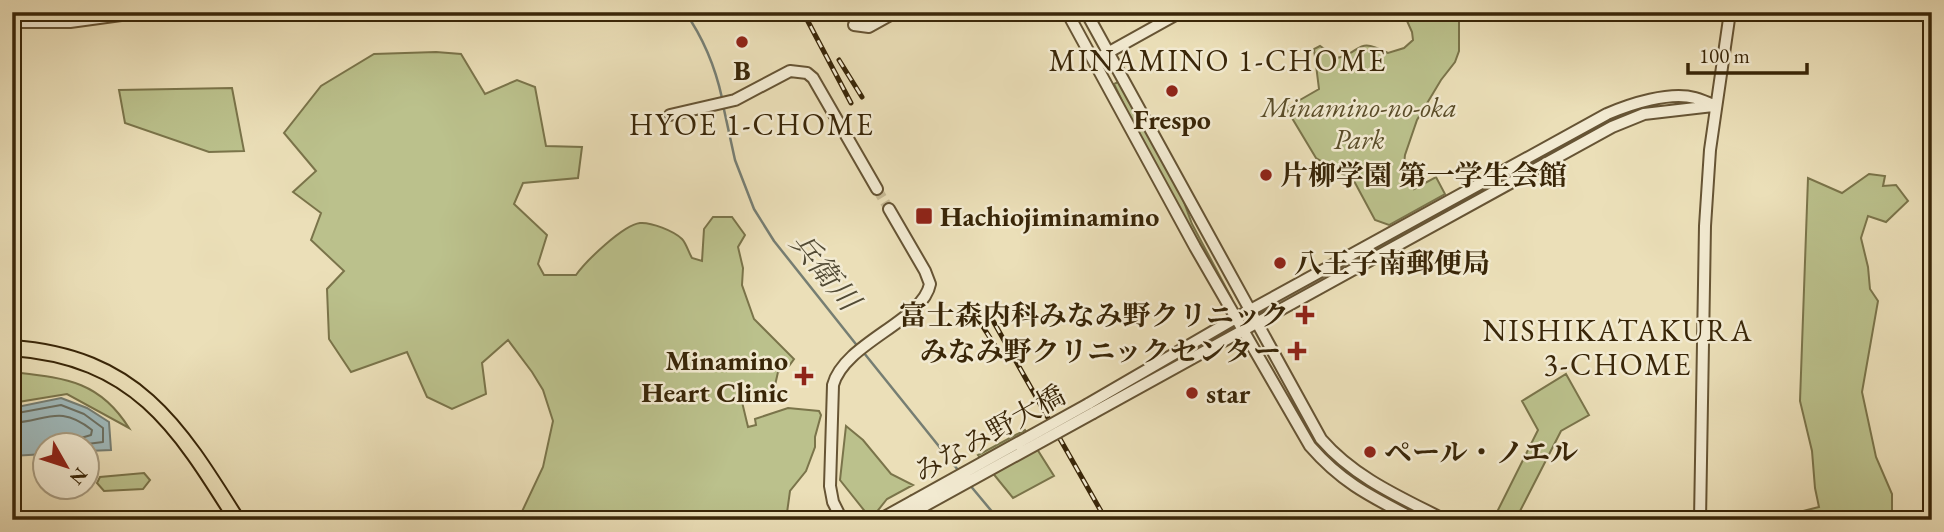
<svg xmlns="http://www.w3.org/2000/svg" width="1944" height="532" font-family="'EB Garamond','Noto Serif JP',serif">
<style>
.green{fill:#bbc18c;stroke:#7a744a;stroke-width:2}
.water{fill:#9fb9bb;stroke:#767e73;stroke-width:2}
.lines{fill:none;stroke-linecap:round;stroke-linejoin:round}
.shore{stroke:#6c7062;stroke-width:2}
.stream{stroke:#767e73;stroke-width:2.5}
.tertiary-tunnel{stroke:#c7ba95;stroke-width:10;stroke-dasharray:10 5;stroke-linecap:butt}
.tertiary-casing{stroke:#665434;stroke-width:14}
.trunk-casing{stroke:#392608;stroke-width:18}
.tertiary{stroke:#f2ead1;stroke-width:10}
.trunk{stroke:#ebdfb8;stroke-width:14}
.rail-casing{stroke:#392608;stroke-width:5}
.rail{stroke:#f2ead1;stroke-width:2.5;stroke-dasharray:8;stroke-linecap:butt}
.tertiary-bridge-casing{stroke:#665434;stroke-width:14;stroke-linecap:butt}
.tertiary-bridge{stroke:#f2ead1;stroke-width:10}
.poi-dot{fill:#8f2418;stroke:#f2ead1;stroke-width:2.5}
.labels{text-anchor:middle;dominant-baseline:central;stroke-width:5;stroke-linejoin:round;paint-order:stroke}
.poi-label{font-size:28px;font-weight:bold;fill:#392608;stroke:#f2ead1;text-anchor:start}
.park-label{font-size:28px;font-style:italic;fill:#5a4d29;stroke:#f2ead1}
.street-label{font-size:28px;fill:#392608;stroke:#f2ead1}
.neighbourhood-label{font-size:30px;letter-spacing:2px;fill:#392608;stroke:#f2ead1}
.water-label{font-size:30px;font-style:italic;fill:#524b35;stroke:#f2ead1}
</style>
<rect width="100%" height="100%" fill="#ebdfb8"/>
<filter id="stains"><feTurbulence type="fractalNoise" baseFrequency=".00286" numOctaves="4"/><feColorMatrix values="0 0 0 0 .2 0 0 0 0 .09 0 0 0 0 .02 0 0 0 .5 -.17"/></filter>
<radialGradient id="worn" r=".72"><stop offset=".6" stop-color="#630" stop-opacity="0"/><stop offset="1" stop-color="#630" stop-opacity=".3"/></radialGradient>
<path class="green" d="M 1403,12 L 1463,12 L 1459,21 L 1459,51 L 1455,62 L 1441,80 L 1417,120 L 1405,155 L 1404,164 L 1414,189 L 1436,177 L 1445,194 L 1389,225 L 1375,220 L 1354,181 L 1316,158 L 1286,108 L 1319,89 L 1314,49 L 1320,46 L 1337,58 C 1364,52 1355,36 1388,53 L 1404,48 L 1413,40 L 1412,32 Z
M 436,52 L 461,54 L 485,94 L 517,80 L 535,87 L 546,146 L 582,147 L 578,178 L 523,183 L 514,204 L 547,235 L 538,264 L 544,275 L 576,275 C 586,261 623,225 640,223 C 651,222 674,231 682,239 C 686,243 689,253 692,258 L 702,261 L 704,229 L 713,217 L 732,217 L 745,235 L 738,247 L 743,268 L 742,285 L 754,319 L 794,359 L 789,366 L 778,372 L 774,390 L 742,402 L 748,427 L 756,425 L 755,419 L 788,408 L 819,411 L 821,415 L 815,437 L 815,447 L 806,471 L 790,491 L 786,520 L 518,520 L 543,467 L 553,421 L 543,390 L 532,372 L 508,340 L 482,363 L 486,394 L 452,409 L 427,397 L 407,352 L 351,372 L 329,339 L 327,289 L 344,271 L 311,240 L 321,213 L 293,192 L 316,171 L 284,133 L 321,86 L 374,54 Z
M 1120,81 L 1180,191 L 1192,224 L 1232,299 L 1145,149 L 1114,84 Z
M 232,88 L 244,151 L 209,152 L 125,123 L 119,90 Z
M 1869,174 L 1885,176 L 1883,186 L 1896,185 L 1908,201 L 1886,222 L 1868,216 L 1861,238 L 1868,267 L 1870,289 L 1878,301 L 1862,392 L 1876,457 L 1892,494 L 1892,520 L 1787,520 L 1787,515 L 1819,507 L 1815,488 L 1812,451 L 1800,401 L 1808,178 L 1842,193 Z
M 12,372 C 64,378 99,380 129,428 L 67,394 L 12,403 Z
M 1566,374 L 1589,415 L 1561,431 L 1519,513 L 1518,520 L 1493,520 L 1538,430 L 1522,401 Z
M 846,426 L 863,440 L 891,474 L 913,485 L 887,499 L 871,519 L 840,480 Z
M 1025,430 L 1054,476 L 1013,498 L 978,455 Z
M 144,473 L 150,480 L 143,489 L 104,491 L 97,483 L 100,477 Z
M 76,513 L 85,520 L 12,520 L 12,517 Z"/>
<path class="water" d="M 61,398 L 87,408 L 109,422 L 111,450 L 88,451 L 88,444 L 46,444 L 45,454 L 12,456 L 12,408 Z"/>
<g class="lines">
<path class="shore" d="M 12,414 L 61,405 L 84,414 L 103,428 L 103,442 L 87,444
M 12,423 C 47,421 59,404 92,430 L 91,435 L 81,438 L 74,444"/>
<path class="stream" d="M 685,12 C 704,39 715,66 722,98
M 723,105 L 735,160 L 754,209 L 774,241 L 859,348
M 864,353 L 958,470
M 969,484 L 999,520"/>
<path class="tertiary-tunnel" d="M 877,189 L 889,209"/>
<g class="tertiary-casing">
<path id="tertiary" d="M 1067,12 L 1195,247 L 1310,446 C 1343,484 1372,497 1416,520
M 1086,12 L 1321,439 C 1355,478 1400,497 1445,520
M 12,22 L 70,22 L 143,12
M 854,25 L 869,27 L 896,12
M 1102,56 L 1181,12
M 670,115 L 735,100 L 790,71 L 807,73 L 813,78 L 877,189
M 1088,404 L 1236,318 L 1607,114 C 1630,104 1670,91 1695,98 C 1702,100 1709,103 1716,106
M 1093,413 L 1612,127 L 1644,114 L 1713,106
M 842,520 L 833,502 L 830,486 L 833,385 C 844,343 923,321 930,284 L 925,271 L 889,209
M 879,520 L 913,501
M 899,520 L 917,510
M 1700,520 L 1705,226 L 1710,150 L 1730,12"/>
</g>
<g class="trunk-casing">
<path id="trunk" d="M 12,348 C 135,357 177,424 237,520"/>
</g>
<use href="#tertiary" class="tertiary"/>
<use href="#trunk" class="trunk"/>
<g class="rail-casing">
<path id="rail" d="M 803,12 L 851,103
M 839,60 L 862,97
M 988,312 L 1106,520
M 978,319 L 1001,355"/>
</g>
<use href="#rail" class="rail"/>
<g class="tertiary-bridge-casing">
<path id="tertiary-bridge" d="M 913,501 L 1088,404
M 917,510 L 1093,413"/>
</g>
<use href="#tertiary-bridge" class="tertiary-bridge"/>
</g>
<g class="poi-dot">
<circle cx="742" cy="42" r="7"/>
<circle cx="1172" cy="91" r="7"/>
<circle cx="1266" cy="175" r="7"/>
<rect x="915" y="207" width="18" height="18" rx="3.5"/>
<circle cx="1280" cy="263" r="7"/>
<path d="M1301.5 304.5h7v7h7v7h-7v7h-7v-7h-7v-7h7z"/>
<path d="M1293.5 340.5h7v7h7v7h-7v7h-7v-7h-7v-7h7z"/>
<path d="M800.5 365.5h7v7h7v7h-7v7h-7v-7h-7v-7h7z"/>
<circle cx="1192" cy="393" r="7"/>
<circle cx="1370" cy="452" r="7"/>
</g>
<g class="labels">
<g class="poi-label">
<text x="742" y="70" text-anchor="middle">B</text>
<text x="1172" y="119" text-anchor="middle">Frespo</text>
<text x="1280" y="175">片柳学園 第一学生会館</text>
<text x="940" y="216">Hachiojiminamino</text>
<text x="1294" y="263">八王子南郵便局</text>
<text x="1289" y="315" text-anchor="end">富士森内科みなみ野クリニック</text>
<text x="1281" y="351" text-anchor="end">みなみ野クリニックセンター</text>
<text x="788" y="360" text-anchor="end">Minamino<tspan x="788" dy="32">Heart Clinic</tspan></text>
<text x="1206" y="393">star</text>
<text x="1384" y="452">ペール・ノエル</text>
</g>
<g class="park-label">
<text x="1359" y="107">Minamino-no-oka<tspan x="1359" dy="32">Park</tspan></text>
</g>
<g class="street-label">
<text transform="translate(989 433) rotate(-29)">みなみ野大橋</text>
</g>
<g class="neighbourhood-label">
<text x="1218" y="60">MINAMINO 1-CHOME</text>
<text x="752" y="124">HYOE 1-CHOME</text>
<text x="1618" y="330">NISHIKATAKURA<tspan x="1618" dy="34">3-CHOME</tspan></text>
</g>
<g class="water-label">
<text transform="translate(825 271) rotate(51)">兵衛川</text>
</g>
</g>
<rect width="1944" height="532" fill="none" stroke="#ebdfb8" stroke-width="42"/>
<rect x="14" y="14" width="1916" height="504" fill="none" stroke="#392608" stroke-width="3.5"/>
<rect x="21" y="21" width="1902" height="490" fill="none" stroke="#392608" stroke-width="2"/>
<g transform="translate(66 466) rotate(129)"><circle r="33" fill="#f2ead1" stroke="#a89c81" stroke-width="2"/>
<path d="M0-5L12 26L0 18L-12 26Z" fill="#8f2418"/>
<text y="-10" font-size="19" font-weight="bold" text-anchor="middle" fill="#392608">N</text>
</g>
<path d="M1688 63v10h119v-10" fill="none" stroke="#392608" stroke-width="3.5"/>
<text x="1699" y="63" font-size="21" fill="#392608" stroke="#f2ead1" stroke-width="5" paint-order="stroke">100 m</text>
<rect width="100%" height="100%" filter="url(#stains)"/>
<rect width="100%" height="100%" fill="url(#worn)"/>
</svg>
